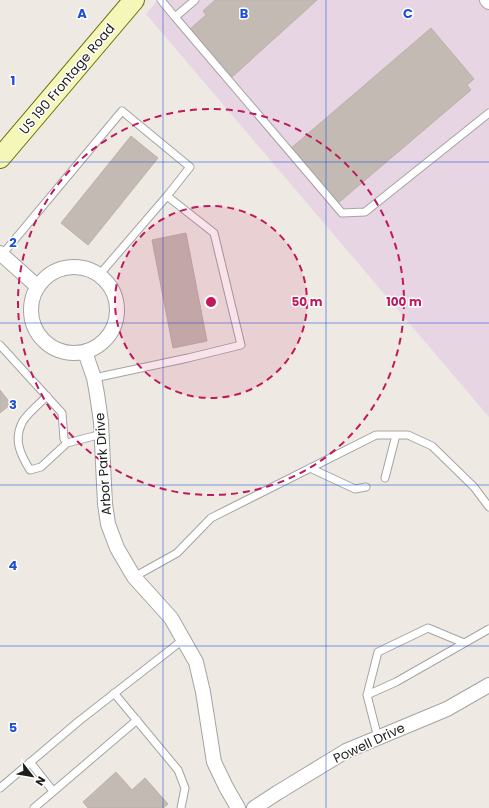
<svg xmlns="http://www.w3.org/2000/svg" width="489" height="808" font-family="Poppins,sans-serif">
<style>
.industrial{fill:#e7d5e4}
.building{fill:#c2bab3;stroke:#bfb1a6}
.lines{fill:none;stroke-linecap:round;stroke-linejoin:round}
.lane-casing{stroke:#a4a4a4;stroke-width:9}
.street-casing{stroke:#a4a4a4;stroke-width:16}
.secondary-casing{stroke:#657008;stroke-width:22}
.lane{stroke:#fff;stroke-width:7}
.street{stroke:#fff;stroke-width:14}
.secondary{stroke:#f4f7b8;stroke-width:20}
.grid{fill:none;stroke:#1d4ed8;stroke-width:1;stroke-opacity:0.55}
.ring{fill:none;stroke:#c2185b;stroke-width:2;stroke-dasharray:7 5}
.labels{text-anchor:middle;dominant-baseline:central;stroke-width:3;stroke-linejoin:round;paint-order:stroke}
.street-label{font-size:13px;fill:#1d1d1d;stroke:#fff}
.grid-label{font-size:13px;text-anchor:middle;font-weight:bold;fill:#1d4ed8;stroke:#fff;stroke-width:3;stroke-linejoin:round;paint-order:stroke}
.centre{fill:#c2185b;stroke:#fff;stroke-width:2}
.ring-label{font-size:12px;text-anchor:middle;font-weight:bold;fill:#c2185b;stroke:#fff;stroke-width:3;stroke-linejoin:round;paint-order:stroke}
</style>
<rect width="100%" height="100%" fill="#eeeae3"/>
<path class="industrial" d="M 158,0 L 489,0 L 489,417 L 146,14 Z"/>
<path class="building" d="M 215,0 L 317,0 L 232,77 L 189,30 L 206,15 L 203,11 Z
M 431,28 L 474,79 L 467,85 L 471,90 L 337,204 L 290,149 Z
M 131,136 L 158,158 L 88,245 L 61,223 Z
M 186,233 L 207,341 L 173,348 L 152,240 Z
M 0,390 L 11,404 L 0,413 Z
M 116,772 L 132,790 L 145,778 L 168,804 L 163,808 L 88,808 L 83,802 Z"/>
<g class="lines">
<g class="lane-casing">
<path id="lane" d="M 161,0 L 175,17 L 195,0
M 175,17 L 342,213 L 365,212 L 489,113
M 1,256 L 122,111 L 190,167 L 167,196
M 0,345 L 62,413 L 64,439 L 67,443 L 102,434
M 94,378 L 188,358 L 241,345 L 214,233 L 167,196 L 100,274
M 47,396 C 40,403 28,413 23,421 C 13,439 20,454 30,470 L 41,467 L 67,443
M 310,468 L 355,489 L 366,487
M 385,478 L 396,435
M 134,577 L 177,553 L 211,518 L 376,435 L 408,435 L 432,446 L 474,487 L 489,507
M 114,693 L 178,770 L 185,788 L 181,808
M 367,695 L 378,652 L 428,628 L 464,643
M 378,738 L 367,695 L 396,682 L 489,629
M 30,762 L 53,791
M 0,788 L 79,721 L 184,639
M 34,808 L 137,720"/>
</g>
<g class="street-casing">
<path id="street" d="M 487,0 L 489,2
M 0,253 L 38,287
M31 310a43 43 0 1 1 86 0a43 43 0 1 1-86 0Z
M 85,352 L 94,378 L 97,394 L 101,422 L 105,504 L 108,524 L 117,548 L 134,577 L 171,618 L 196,662 L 203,692 L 214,762 L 226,787 L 238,808
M 254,808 L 277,793 L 346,751 L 447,709 L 489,685"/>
</g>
<g class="secondary-casing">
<path id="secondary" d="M 0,158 L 134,0"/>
</g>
<use href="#lane" class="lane"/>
<use href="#street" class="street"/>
<use href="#secondary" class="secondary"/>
</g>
<path class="grid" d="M 163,0 L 163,808M 326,0 L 326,808M 0,162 L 489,162M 0,323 L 489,323M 0,485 L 489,485M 0,646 L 489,646"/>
<circle cx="211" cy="302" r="96" fill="#c2185b" fill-opacity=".12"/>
<g class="ring">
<circle cx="211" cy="302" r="96"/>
<circle cx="211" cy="302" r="193"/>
</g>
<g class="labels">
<g class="street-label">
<text transform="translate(67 79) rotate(-50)">US 190 Frontage Road</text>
<text transform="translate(103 464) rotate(-94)">Arbor Park Drive</text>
<text transform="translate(369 743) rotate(-25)">Powell Drive</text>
</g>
</g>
<g class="grid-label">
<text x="82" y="18">A</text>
<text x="244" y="18">B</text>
<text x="408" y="18">C</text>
<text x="13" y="85">1</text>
<text x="13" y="247">2</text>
<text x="13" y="409">3</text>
<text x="13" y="570">4</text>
<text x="13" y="732">5</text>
</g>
<circle cx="211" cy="302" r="6" class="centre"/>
<g class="ring-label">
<text x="307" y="306">50 m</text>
<text x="404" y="306">100 m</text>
</g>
<g transform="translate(32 776) rotate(121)" stroke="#ffffff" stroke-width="3" paint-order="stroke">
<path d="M0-3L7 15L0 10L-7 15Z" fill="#1d1d1d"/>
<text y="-6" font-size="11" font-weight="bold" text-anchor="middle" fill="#1d1d1d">N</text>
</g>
</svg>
